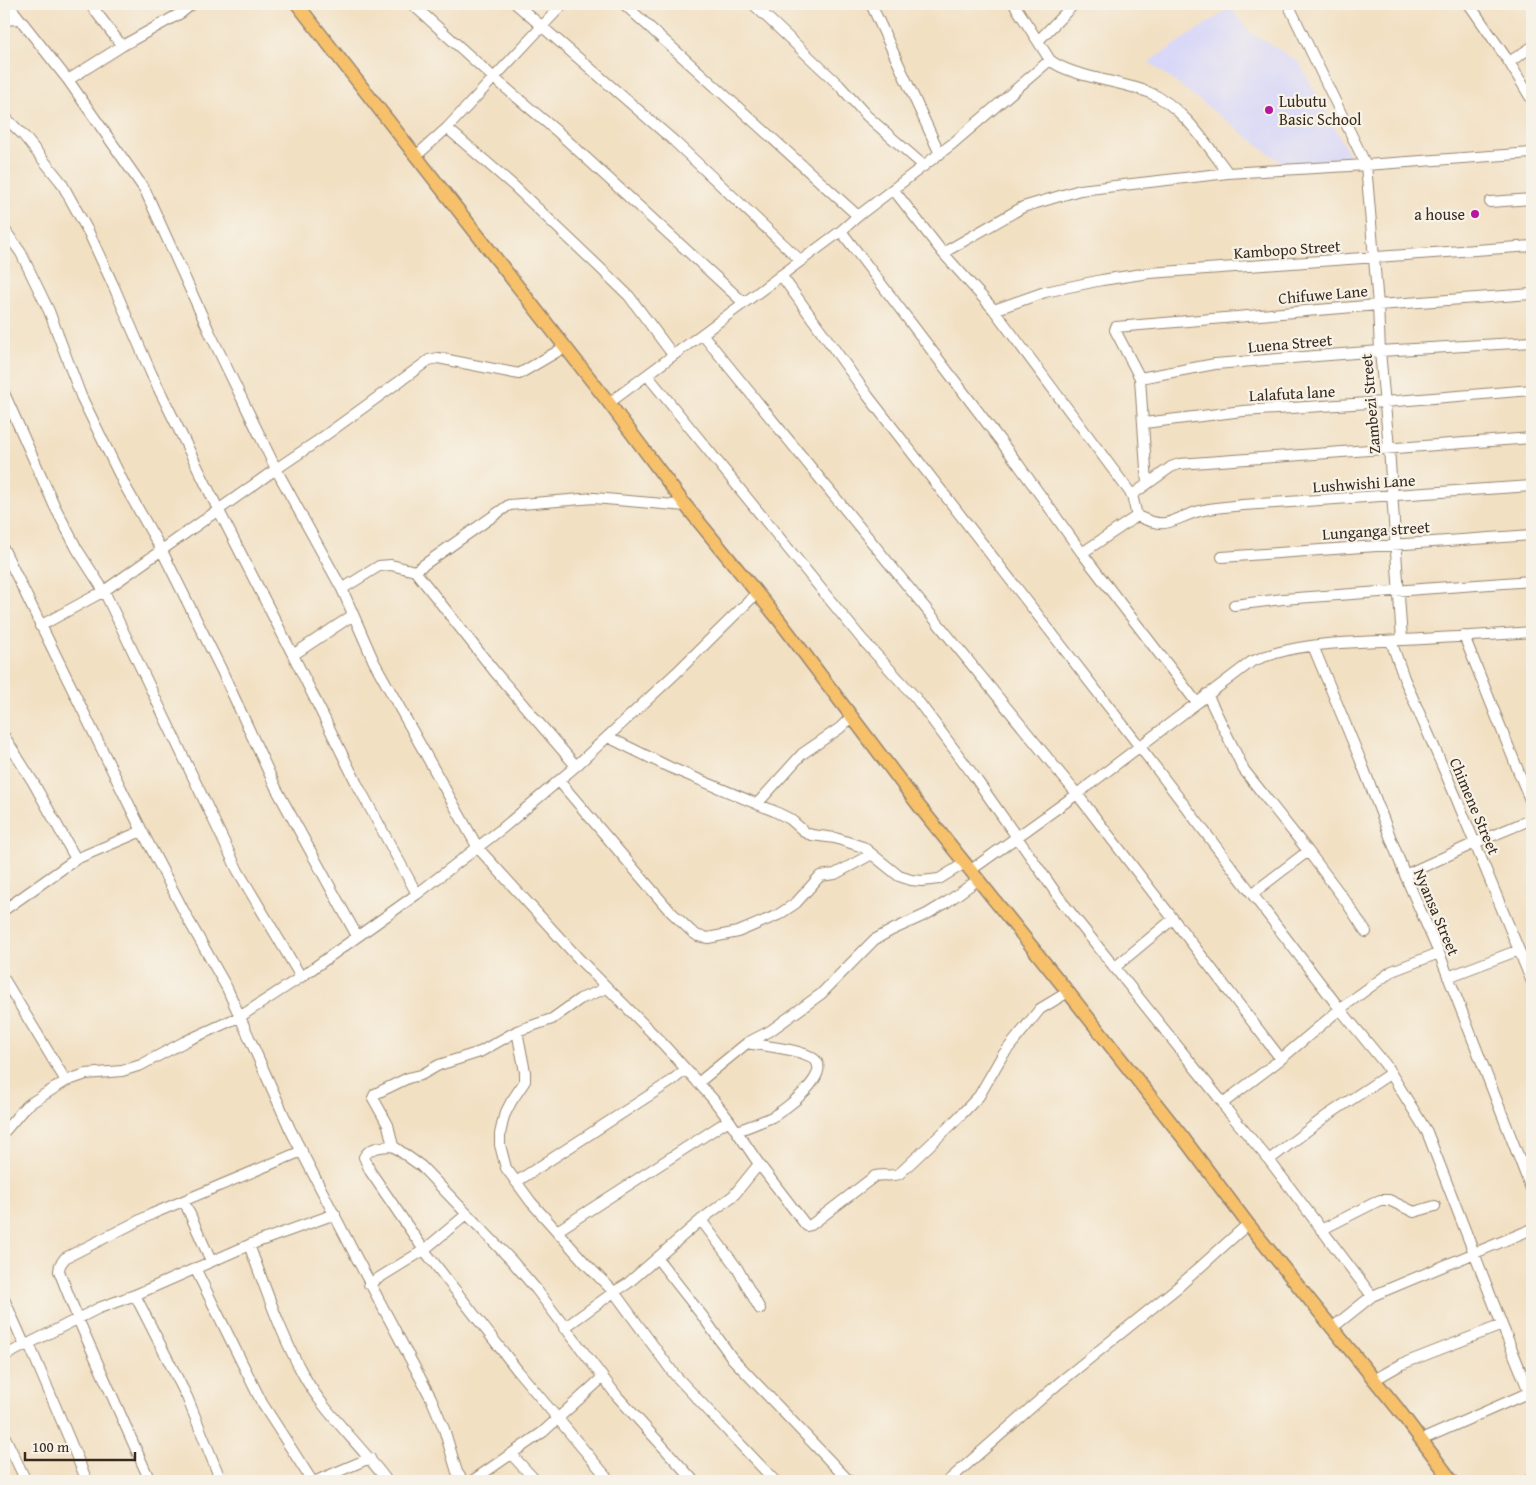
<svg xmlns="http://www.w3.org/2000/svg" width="1536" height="1485" font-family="'Gentium Book Plus',serif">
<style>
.built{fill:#d8d7f8}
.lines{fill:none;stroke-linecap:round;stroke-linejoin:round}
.minor-casing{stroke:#968570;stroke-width:12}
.major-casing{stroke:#968570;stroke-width:15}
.minor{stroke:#fff;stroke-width:10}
.major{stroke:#f7c06b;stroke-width:12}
.poi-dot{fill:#b5179e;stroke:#f7f3e8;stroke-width:2}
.labels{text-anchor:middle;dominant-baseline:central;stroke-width:4.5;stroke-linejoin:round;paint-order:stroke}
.poi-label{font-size:16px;fill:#3b2a1e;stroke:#f7f3e8;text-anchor:start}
.street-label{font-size:16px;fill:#3b2a1e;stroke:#f7f3e8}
</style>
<rect width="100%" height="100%" fill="#f7f3e8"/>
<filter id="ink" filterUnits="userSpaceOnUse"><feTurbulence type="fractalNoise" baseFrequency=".02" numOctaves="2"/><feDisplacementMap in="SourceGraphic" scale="10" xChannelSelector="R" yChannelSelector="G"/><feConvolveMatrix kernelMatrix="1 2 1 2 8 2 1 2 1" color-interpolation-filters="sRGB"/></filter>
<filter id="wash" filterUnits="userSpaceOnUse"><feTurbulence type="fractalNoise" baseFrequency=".0096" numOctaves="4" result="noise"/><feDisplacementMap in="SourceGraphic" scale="20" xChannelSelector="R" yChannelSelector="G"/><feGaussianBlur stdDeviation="1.12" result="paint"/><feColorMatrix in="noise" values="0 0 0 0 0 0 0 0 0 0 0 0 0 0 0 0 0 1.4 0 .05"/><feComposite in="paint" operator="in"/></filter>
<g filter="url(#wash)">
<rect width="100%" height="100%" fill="#f2e0c3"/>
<path class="built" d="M 1230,8 L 1250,32 L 1299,62 L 1351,158 L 1282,163 L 1149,62 Z"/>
</g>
<g filter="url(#ink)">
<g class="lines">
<g class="minor-casing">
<path id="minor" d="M 8,4 L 68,80 L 145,190 L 209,331 L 276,469 L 104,591 L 40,626
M 90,4 L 122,46
M 412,4 L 494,78 L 559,133 L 744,303
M 516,4 L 674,141 L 800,260
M 624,4 L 858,216
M 753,4 L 839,85 L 867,116 L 924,166
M 871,4 L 940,154
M 1014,4 L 1050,60
M 1469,4 L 1509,62 L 1532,100
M 4,20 L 19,19
M 1038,41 L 1074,4
M 1509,62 L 1532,47
M 68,80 L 122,46 L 181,13 L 192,4
M 4,116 L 24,136 L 61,182 L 89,233 L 114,287 L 151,373 L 218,509 L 293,655 L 357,784 L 417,894
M 447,128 L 514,186 L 597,265 L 629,296 L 673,355
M 416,156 L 447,128 L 563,4
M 893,189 L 943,253 L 1023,207 L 1080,190 L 1228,173 L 1366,165 L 1288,4
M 1490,202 L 1532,199
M 4,229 L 21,253 L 49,311 L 81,396 L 125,486 L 161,549 L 221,669 L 277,790 L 357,936
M 841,231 L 1018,464 L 1082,553 L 1197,703
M 943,253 L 994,310 L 1132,495 L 1137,516 L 1082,553
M 781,275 L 868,396 L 1140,747 L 1340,1009 L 1385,1064 L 1427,1132 L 1502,1325 L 1532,1399
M 994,310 L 1045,292 L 1102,280 L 1149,273 L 1532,246
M 703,335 L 1077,794 L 1281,1059
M 565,347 L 519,374 L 438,358 L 429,360 L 316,442 L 276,469 L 342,589 L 374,662 L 478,848 L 579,959 L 663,1044 L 712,1098 L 729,1120
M 647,375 L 861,638 L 915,697 L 974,776 L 1063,903 L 1223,1103 L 1281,1059 L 1340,1009 L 1392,971 L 1439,953
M 1140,378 L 1215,364 L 1380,351 L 1532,342
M 4,393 L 55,507 L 77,549 L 104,591 L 238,871 L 301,977
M 609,403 L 841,231 L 858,216 L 952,144 L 1050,60 C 1068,76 1124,82 1148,92 C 1182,105 1207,145 1228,173
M 1144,423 L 1243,411 L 1384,402 L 1532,390
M 1147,484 L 1140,378 L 1115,330 L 1116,327 L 1378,305 L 1532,294
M 1132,495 L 1171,467 L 1179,464 L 1532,438
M 1137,516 C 1168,530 1168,521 1196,512 C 1211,507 1228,507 1243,505 L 1532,486
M 4,550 L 142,831 L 189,921 L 227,988 L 290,1129 L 355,1255 L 431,1398 L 444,1429 L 457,1472 L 463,1481
M 1222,557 L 1532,535
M 415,571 L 509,505 L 594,498 L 686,506
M 342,589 L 379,566 L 391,565 L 415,571 L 495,672 L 576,766
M 1234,605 L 1283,599 L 1532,581
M 1464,636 L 1532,805
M 1402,640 L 1389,448 L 1380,351 L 1378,305 L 1366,165 L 1532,153
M 1391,641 L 1404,678 L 1455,795 L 1532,982
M 1313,646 L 1360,759 L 1405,875 L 1439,953 L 1532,1191
M 293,655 L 353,615
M 1207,694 L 1244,770 L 1308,851 L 1347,903 L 1366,932
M 4,736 L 33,782 L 76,859
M 608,737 L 669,767 L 774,811 L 790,819 L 806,833 L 812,835 L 835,838 L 863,847 L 899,876 L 911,880 L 922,881 L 939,879 L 965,863
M 559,781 L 669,910 L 692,932 L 698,936 L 708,938 L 738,932 L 778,915 L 796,903 L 820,876 L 835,874 L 872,854
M 757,804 L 802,754 L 840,728 L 851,717
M 971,870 L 1077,794 L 1251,662 C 1297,641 1352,643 1402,640 C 1445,638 1489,635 1532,632
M 1405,875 L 1475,843 L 1532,819
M 1252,894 L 1308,851
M 4,910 L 76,859 L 142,831
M 1114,968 L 1173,919
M 1448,977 L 1519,950
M 4,979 L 66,1081
M 517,1031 L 525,1072 L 525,1081 L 511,1102 L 504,1116 L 500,1134 L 500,1145 L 506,1168 L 531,1202 L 586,1264 L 614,1292 L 674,1374 L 775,1481
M 747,1043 L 770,1031 L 821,994 L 874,940 L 892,930 L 927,914 L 947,902 L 979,879
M 698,1083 L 747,1043 C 763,1046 802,1049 814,1059 C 833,1074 785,1110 772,1117 C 761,1122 748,1127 737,1131
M 1223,1103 L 1226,1109 L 1269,1160 L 1325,1117 L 1391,1073
M 4,1132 L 26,1106 L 66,1081 L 86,1074 L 122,1071 L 141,1065 L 184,1042 L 241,1016 L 301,977 L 417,894 L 504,827 L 576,766 L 676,673 L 757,593
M 393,1146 L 388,1125 L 373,1098 L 375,1094 L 408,1078 L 421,1075 L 439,1065 L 480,1052 L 517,1031 L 552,1019 L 580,999 L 607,988
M 1269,1160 L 1372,1296 L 1332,1328
M 759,1164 L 805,1224 L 807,1226 L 811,1225 L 875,1176 C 883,1174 891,1177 899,1174 L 952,1124 L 979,1096 L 1002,1056 L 1040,1009 L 1068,992
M 516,1182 L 670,1082 L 685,1070
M 184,1201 L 211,1261
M 701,1220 L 737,1268 L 760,1309
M 1321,1230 L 1380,1200 L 1389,1200 L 1414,1212 L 1435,1206
M 557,1231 L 729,1120 L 759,1164 L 734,1195 L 701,1220 L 627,1284 L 614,1292 L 564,1328
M 249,1245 C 266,1289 281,1335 304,1376 C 325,1414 361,1445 387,1481
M 657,1258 L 704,1318 L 732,1358 L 849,1481
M 195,1268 L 262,1403 L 312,1481
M 369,1284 L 424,1250 L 370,1171 L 364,1157 C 370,1146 383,1147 393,1146 L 421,1166 L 467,1214
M 135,1295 L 187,1397 L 221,1481
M 1372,1296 L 1532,1229
M 4,1299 L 25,1346
M 29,1344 L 87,1481
M 4,1356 L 99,1308 L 135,1295 L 249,1245 L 335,1214
M 1374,1380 L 1402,1364 L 1502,1325
M 4,1435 L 26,1481
M 1421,1440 L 1530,1392
M 512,1455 L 536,1481
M 150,1481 L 78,1319 L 59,1271 L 60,1265 L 65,1258 L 152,1214 L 302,1151
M 316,1481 L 370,1458
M 472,1481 L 543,1432 L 602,1378
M 610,1481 L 518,1371 L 424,1250 L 467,1214 L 512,1261 L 536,1289 L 617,1396 L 694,1481
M 948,1481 L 1059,1383 L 1178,1287 L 1248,1224
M 1527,1481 L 1532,1479"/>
</g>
<g class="major-casing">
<path id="major" d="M 297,4 L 609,403 L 686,506 L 779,620 L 919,806 L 1068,992 L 1184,1139 L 1248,1224 L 1398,1409 L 1452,1481"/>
</g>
<use href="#minor" class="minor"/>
<use href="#major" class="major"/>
</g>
</g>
<g class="poi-dot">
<circle cx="1269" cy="110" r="5"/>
<circle cx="1475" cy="214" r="5"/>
</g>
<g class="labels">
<g class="poi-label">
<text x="1279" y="101">Lubutu<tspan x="1279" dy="18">Basic School</tspan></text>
<text x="1465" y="214" text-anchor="end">a house</text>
</g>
<g class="street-label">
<text transform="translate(1287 249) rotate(-4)">Kambopo Street</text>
<text transform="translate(1323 294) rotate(-5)">Chifuwe Lane</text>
<text transform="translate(1290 343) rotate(-5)">Luena Street</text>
<text transform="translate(1292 393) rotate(-3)">Lalafuta lane</text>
<text transform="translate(1370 404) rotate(-95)">Zambezi Street</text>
<text transform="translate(1364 483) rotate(-4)">Lushwishi Lane</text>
<text transform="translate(1376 530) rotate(-4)">Lunganga street</text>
<text transform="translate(1475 806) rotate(67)">Chimene Street</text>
<text transform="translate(1437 912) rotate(67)">Nyansa Street</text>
</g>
</g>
<rect width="1536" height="1485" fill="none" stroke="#f7f3e8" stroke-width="20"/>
<path d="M25 1452v8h110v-8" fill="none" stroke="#3b2a1e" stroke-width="2.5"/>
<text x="32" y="1452" font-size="15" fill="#3b2a1e" stroke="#f7f3e8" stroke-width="4" paint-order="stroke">100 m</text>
</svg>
